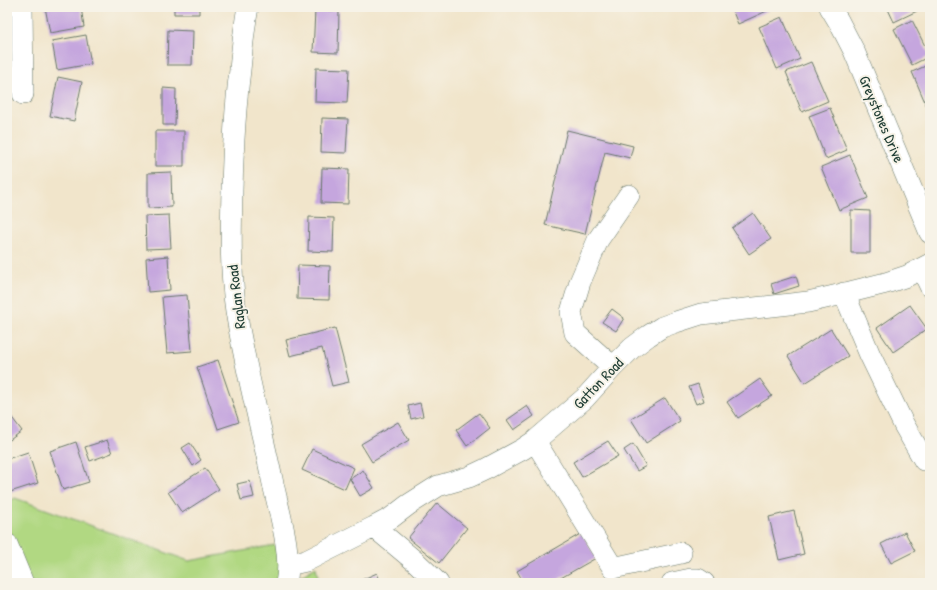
<svg xmlns="http://www.w3.org/2000/svg" width="937" height="590" font-family="'Patrick Hand',sans-serif">
<style>
.green{fill:#b1d882;stroke:#688a5b}
.building{fill:#c5a6de}
.lines{fill:none;stroke-linecap:round;stroke-linejoin:round}
.minor-casing{stroke:#687869;stroke-width:22}
.minor{stroke:#fff;stroke-width:21}
.labels{text-anchor:middle;dominant-baseline:central;stroke-width:4;stroke-linejoin:round;paint-order:stroke}
.street-label{font-size:15px;fill:#1f3d34;stroke:#f7f3e8}
</style>
<rect width="100%" height="100%" fill="#f7f3e8"/>
<filter id="ink" filterUnits="userSpaceOnUse"><feTurbulence type="fractalNoise" baseFrequency=".025" numOctaves="2"/><feDisplacementMap in="SourceGraphic" scale="8" xChannelSelector="R" yChannelSelector="G"/><feConvolveMatrix kernelMatrix="1 2 1 2 8 2 1 2 1" color-interpolation-filters="sRGB"/></filter>
<filter id="wash" filterUnits="userSpaceOnUse"><feTurbulence type="fractalNoise" baseFrequency=".012" numOctaves="4" result="noise"/><feDisplacementMap in="SourceGraphic" scale="16" xChannelSelector="R" yChannelSelector="G"/><feGaussianBlur stdDeviation="0.9" result="paint"/><feColorMatrix in="noise" values="0 0 0 0 0 0 0 0 0 0 0 0 0 0 0 0 0 1.4 0 .05"/><feComposite in="paint" operator="in"/></filter>
<g filter="url(#wash)">
<rect width="100%" height="100%" fill="#f1e5cb"/>
<path class="green" d="M 15,498 L 189,561 L 275,545 L 296,579 L 316,567 L 319,583 L 7,583 L 7,503 Z"/>
<g id="blocks">
<path class="building" d="M 45,7 L 81,7 L 84,27 L 50,33 Z
M 174,7 L 199,7 L 199,14 L 174,14 Z
M 731,7 L 768,7 L 769,10 L 738,24 Z
M 887,7 L 915,7 L 917,11 L 894,22 Z
M 315,10 L 339,11 L 338,53 L 313,52 Z
M 782,17 L 800,59 L 777,69 L 759,27 Z
M 912,20 L 930,56 L 912,65 L 894,29 Z
M 168,30 L 193,31 L 192,65 L 167,65 Z
M 86,35 L 91,64 L 57,70 L 52,41 Z
M 811,62 L 828,101 L 802,112 L 786,72 Z
M 930,64 L 930,108 L 928,109 L 912,72 Z
M 316,68 L 349,69 L 347,103 L 315,102 Z
M 58,77 L 82,82 L 74,121 L 50,116 Z
M 163,88 L 176,89 L 175,125 L 163,125 Z
M 830,108 L 847,150 L 826,159 L 809,116 Z
M 322,118 L 348,119 L 346,153 L 321,152 Z
M 567,130 L 633,146 L 630,158 L 605,152 L 585,234 L 545,225 Z
M 155,131 L 184,131 L 184,166 L 155,166 Z
M 850,155 L 868,198 L 839,210 L 821,167 Z
M 322,168 L 349,169 L 348,204 L 321,203 Z
M 171,172 L 172,207 L 148,208 L 148,173 Z
M 851,210 L 870,211 L 870,253 L 851,253 Z
M 753,213 L 771,239 L 749,254 L 732,228 Z
M 169,215 L 171,248 L 146,249 L 145,216 Z
M 309,217 L 334,218 L 333,252 L 308,251 Z
M 168,256 L 170,290 L 148,292 L 146,258 Z
M 298,265 L 330,266 L 329,300 L 297,299 Z
M 796,276 L 799,286 L 774,294 L 771,284 Z
M 187,295 L 192,351 L 167,353 L 162,297 Z
M 910,305 L 927,329 L 893,352 L 877,328 Z
M 612,309 L 624,318 L 616,331 L 602,322 Z
M 335,328 L 349,382 L 332,386 L 322,348 L 290,356 L 286,340 Z
M 831,329 L 848,356 L 805,383 L 788,356 Z
M 218,360 L 239,422 L 218,429 L 197,367 Z
M 760,379 L 772,396 L 738,418 L 727,402 Z
M 698,384 L 704,401 L 696,404 L 689,387 Z
M 665,398 L 680,421 L 646,443 L 631,419 Z
M 420,403 L 423,416 L 411,419 L 408,406 Z
M 527,406 L 534,416 L 514,430 L 507,420 Z
M 7,411 L 22,431 L 7,442 Z
M 479,413 L 490,428 L 467,446 L 456,430 Z
M 398,422 L 409,440 L 372,462 L 361,444 Z
M 107,440 L 112,453 L 90,461 L 85,447 Z
M 608,441 L 618,456 L 582,477 L 573,462 Z
M 76,442 L 89,482 L 63,490 L 50,451 Z
M 190,443 L 201,460 L 193,466 L 182,448 Z
M 633,444 L 646,466 L 637,471 L 624,450 Z
M 312,449 L 354,468 L 345,489 L 302,470 Z
M 28,452 L 38,483 L 7,493 L 7,459 Z
M 205,468 L 219,489 L 182,513 L 168,492 Z
M 363,470 L 374,488 L 360,496 L 350,479 Z
M 250,481 L 254,497 L 241,500 L 237,484 Z
M 437,503 L 467,528 L 439,563 L 408,538 Z
M 794,511 L 804,554 L 779,560 L 769,517 Z
M 905,532 L 915,551 L 891,563 L 881,544 Z
M 582,533 L 596,558 L 552,583 L 524,583 L 517,571 Z
M 377,573 L 381,583 L 360,583 L 359,581 Z"/>
</g>
</g>
<g filter="url(#ink)">
<use href="#blocks" fill-opacity="0" stroke="#687869" stroke-width="1"/>
<g class="lines">
<g class="minor-casing">
<path id="minor" d="M 22,7 L 23,94
M 248,7 C 244,28 242,49 240,70 C 235,110 233,150 232,190 C 231,231 230,271 236,311 C 245,367 260,423 272,479 C 278,508 293,555 286,583
M 830,7 L 839,22 L 854,51 L 930,233
M 922,269 L 930,286
M 844,293 L 870,355 L 904,425 L 924,460 L 930,460
M 613,367 L 575,333 L 571,312 L 580,282 L 598,240 L 629,195
M 535,441 L 613,568 L 681,553
M 374,527 L 416,562 L 438,583
M 7,544 L 23,583
M 288,563 L 297,563 L 306,561 L 374,527 L 391,518 L 408,505 L 438,486 L 469,477 L 486,469 L 523,449 L 535,441 L 585,398 L 613,367 L 632,348 L 648,336 L 662,327 L 676,322 L 701,314 L 808,302 L 834,296 L 886,283 L 907,276 L 930,264
M 672,583 L 691,579 L 698,579 L 704,583"/>
</g>
<use href="#minor" class="minor"/>
</g>
</g>
<g class="labels">
<g class="street-label">
<text transform="translate(882 119) rotate(67)">Greystones Drive</text>
<text transform="translate(236 297) rotate(-97)">Raglan Road</text>
<text transform="translate(598 383) rotate(-46)">Gatton Road</text>
</g>
</g>
<rect width="937" height="590" fill="none" stroke="#f7f3e8" stroke-width="24"/>
</svg>
